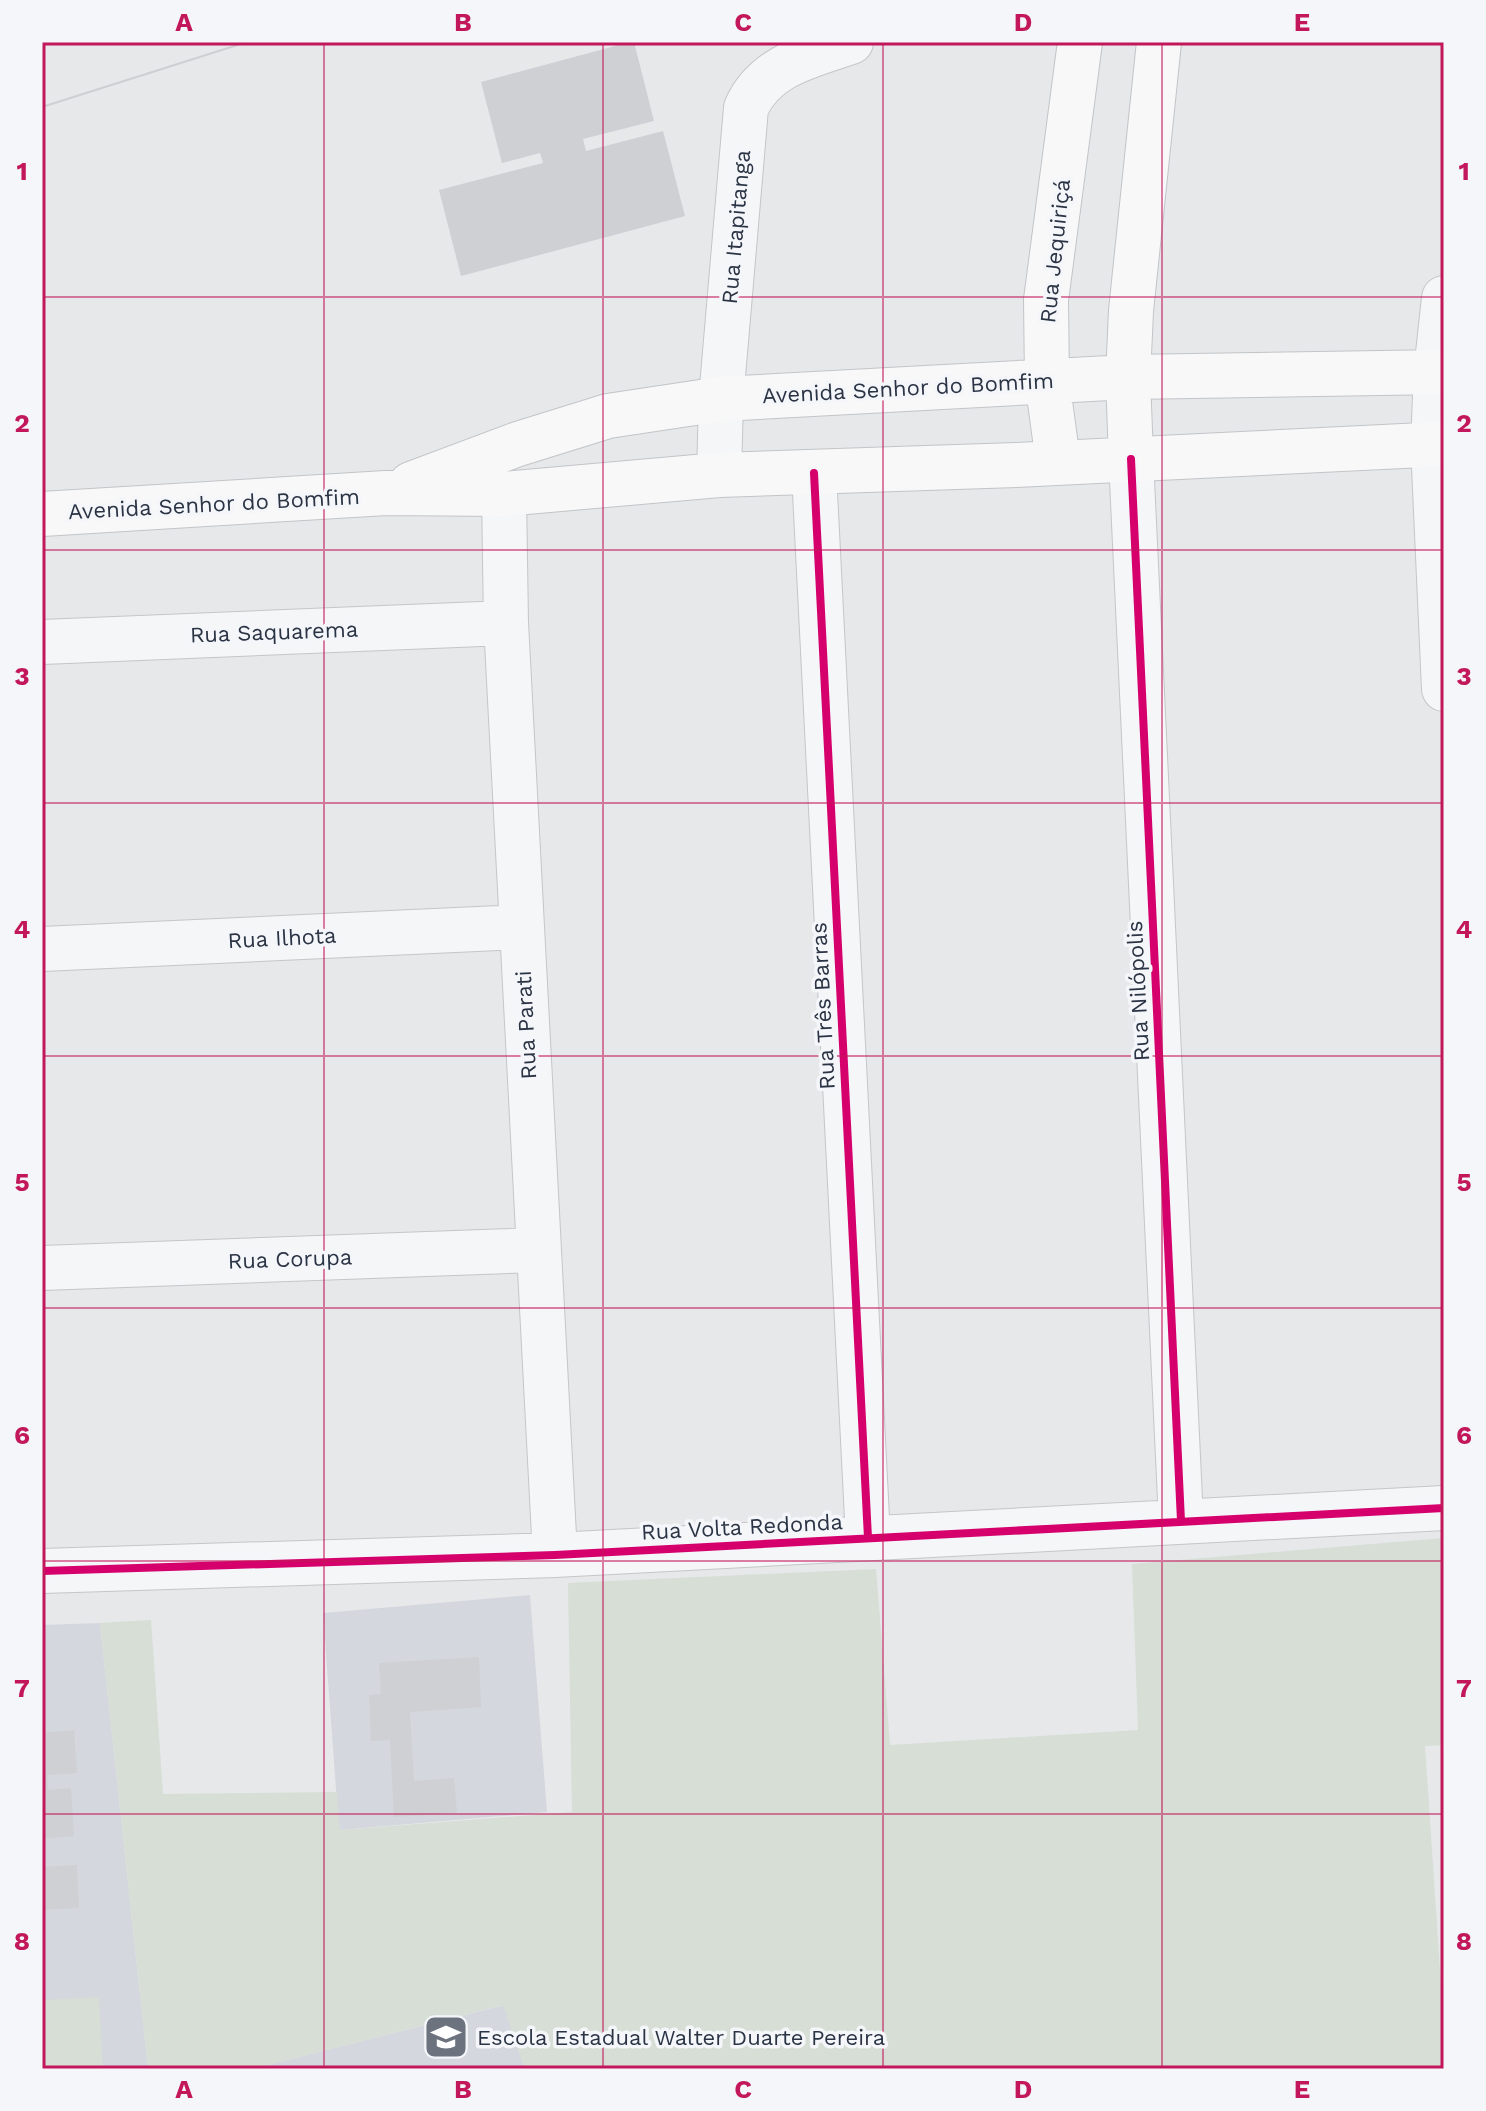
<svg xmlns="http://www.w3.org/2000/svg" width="1486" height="2111" font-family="'Work Sans',sans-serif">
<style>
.built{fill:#d4d7dd}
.green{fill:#d6ded6}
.building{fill:#ced0d3}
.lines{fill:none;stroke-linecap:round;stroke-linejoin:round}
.minor-casing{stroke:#c4c6c8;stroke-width:46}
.major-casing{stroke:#c2c5c8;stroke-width:46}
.minor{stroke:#f5f6f7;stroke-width:44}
.major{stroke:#f8f8f8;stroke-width:44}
.tram{stroke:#cecfd2;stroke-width:2}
.cycleway-casing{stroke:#f4f6f9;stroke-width:13}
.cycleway{stroke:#d6006c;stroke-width:8}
.grid{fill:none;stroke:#c2185b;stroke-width:2;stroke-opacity:0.55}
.labels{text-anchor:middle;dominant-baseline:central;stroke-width:7;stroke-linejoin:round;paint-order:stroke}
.street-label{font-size:22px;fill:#2b3445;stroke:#f4f6f9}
.poi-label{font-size:22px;fill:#2b3445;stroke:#f4f6f9;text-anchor:start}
.neatline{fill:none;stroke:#c2185b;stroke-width:3}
.grid-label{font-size:26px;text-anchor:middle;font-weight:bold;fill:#c2185b}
</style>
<rect width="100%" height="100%" fill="#e6e8ea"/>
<path class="built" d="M 530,1595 L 547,1812 L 339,1830 L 323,1613 Z
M 100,1623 L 148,2069 L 42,2069 L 42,1625 Z
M 504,2005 L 525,2069 L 252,2069 Z"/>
<path class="green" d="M 1444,1538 L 1444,1745 L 1425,1746 L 1444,2030 L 1444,2069 L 525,2069 L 503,2005 L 252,2069 L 148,2069 L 100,1623 L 151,1620 L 163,1794 L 337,1792 L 340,1830 L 572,1812 L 568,1583 L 876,1569 L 890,1745 L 1138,1730 L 1132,1564 Z
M 99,1997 L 103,2069 L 42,2069 L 42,2000 Z"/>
<path class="building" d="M 630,42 L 634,42 L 654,121 L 583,139 L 586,151 L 663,131 L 685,216 L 461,276 L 439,190 L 543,163 L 540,153 L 502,163 L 481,82 Z
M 479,1657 L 481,1707 L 410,1712 L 414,1781 L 454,1778 L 457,1813 L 394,1817 L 390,1740 L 371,1741 L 369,1695 L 381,1694 L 379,1663 Z
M 74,1730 L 77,1773 L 47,1775 L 48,1790 L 71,1788 L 74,1836 L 42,1839 L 42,1733 Z
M 77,1865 L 79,1908 L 42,1910 L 42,1867 Z"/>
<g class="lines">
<g class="minor-casing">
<path id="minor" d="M 1444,298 L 1436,372 L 1433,444 L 1444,689
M 1131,459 L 1181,1521
M 814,473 L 868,1538
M 719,475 L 721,399 L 746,108 C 765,65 810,56 851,42
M 504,494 L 506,623 L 555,1555
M 42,642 L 506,623
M 42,949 L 521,927
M 42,1268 L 537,1250
M 42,1571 L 555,1555 L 1444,1508"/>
</g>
<g class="major-casing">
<path id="major" d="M 1131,459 L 1128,377 L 1131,311 L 1159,42
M 1058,461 L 1047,380 L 1046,300 L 1080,42
M 411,484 L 518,444 L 608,416 L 721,399 L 1128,377 L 1444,372
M 42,514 L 386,493 L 504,494 L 719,475 L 1016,465 L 1444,444"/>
</g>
<use href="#minor" class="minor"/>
<use href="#major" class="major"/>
<path class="tram" d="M 42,107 L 247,42"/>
<g class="cycleway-casing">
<path id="cycleway" d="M 1131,459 L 1181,1521
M 814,473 L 868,1538
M 42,1571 L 555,1555 L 1444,1508"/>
</g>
<use href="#cycleway" class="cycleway"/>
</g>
<path class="grid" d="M 324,42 L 324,2069M 603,42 L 603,2069M 883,42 L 883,2069M 1162,42 L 1162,2069M 42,297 L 1444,297M 42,550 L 1444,550M 42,803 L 1444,803M 42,1056 L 1444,1056M 42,1308 L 1444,1308M 42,1561 L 1444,1561M 42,1814 L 1444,1814"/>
<defs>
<g id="school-square" transform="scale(2.3)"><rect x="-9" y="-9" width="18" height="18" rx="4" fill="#6c737f" stroke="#f4f6f9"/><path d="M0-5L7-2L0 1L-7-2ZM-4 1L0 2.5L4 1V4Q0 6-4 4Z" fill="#fff"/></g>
</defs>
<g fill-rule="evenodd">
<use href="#school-square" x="446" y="2037"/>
</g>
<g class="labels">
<g class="street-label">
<text transform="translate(736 227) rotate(-85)">Rua Itapitanga</text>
<text transform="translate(1055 251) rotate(-84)">Rua Jequiriçá</text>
<text transform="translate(908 388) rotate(-3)">Avenida Senhor do Bomfim</text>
<text transform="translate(214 504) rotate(-3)">Avenida Senhor do Bomfim</text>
<text transform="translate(274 632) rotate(-2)">Rua Saquarema</text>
<text transform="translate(282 938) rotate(-3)">Rua Ilhota</text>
<text transform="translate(1138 991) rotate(-93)">Rua Nilópolis</text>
<text transform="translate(823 1006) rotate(-93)">Rua Três Barras</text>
<text transform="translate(526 1025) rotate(-93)">Rua Parati</text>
<text transform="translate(290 1259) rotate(-2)">Rua Corupa</text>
<text transform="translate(742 1527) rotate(-3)">Rua Volta Redonda</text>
</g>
<g class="poi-label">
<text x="477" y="2037">Escola Estadual Walter Duarte Pereira</text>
</g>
</g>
<rect width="1486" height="2111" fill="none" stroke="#f4f6f9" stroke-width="88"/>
<rect x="44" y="44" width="1398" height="2023" class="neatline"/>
<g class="grid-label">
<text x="184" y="31">A</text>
<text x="463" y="31">B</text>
<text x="743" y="31">C</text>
<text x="1023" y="31">D</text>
<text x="1302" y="31">E</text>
<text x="22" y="180">1</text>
<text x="1464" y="180">1</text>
<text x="22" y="432">2</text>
<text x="1464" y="432">2</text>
<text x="22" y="685">3</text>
<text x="1464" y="685">3</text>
<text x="22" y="938">4</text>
<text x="1464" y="938">4</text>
<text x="22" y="1191">5</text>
<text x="1464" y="1191">5</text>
<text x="22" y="1444">6</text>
<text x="1464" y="1444">6</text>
<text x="22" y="1697">7</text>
<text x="1464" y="1697">7</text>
<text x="22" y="1950">8</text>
<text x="1464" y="1950">8</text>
<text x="184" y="2098">A</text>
<text x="463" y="2098">B</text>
<text x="743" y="2098">C</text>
<text x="1023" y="2098">D</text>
<text x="1302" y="2098">E</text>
</g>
</svg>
